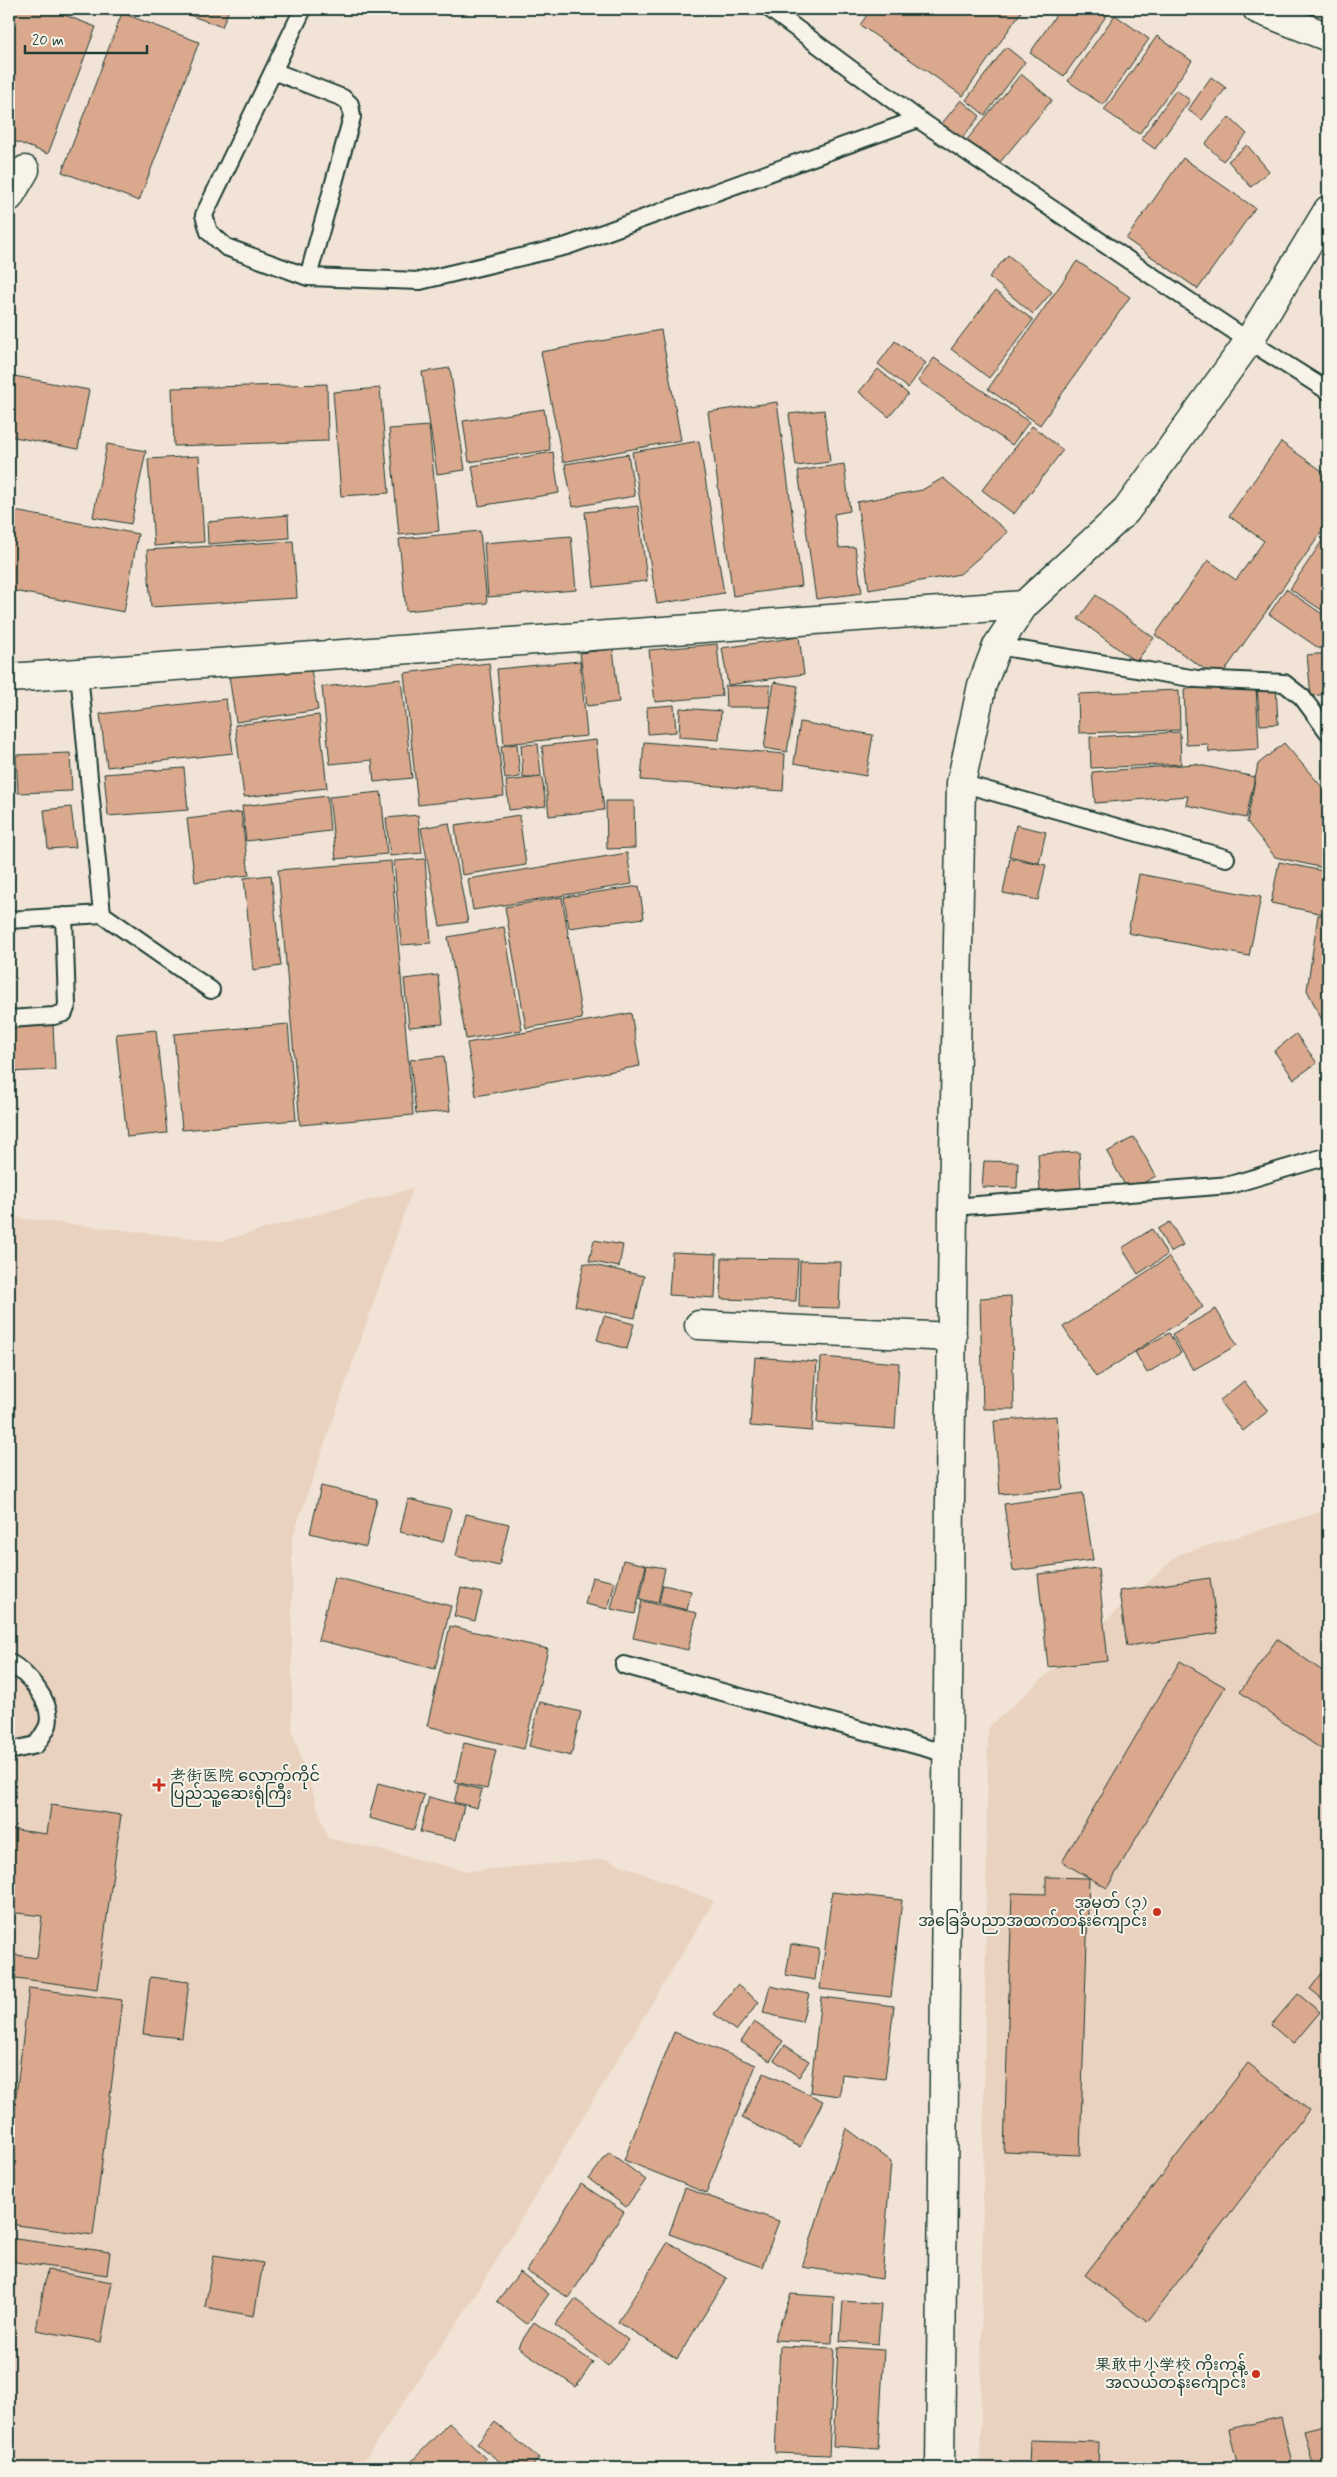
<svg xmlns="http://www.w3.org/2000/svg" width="1337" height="2477" font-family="Mynerve,'LXGW WenKai TC','Noto Sans Myanmar',sans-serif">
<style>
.built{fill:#ead2c0}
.building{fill:#daa88d;stroke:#1f3d34}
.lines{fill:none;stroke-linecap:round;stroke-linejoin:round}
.service-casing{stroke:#1f3d34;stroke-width:20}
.minor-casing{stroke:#1f3d34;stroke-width:31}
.tertiary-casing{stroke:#1f3d34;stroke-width:31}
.secondary-casing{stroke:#1f3d34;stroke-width:31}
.service{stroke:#f7f3e8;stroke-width:16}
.minor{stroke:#f7f3e8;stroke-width:28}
.tertiary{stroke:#f7f3e8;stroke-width:28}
.secondary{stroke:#f7f3e8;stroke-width:28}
.poi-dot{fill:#c8321e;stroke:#f7f3e8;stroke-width:2}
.labels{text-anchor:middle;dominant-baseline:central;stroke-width:4;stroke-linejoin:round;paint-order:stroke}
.poi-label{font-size:16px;fill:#1f3d34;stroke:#f7f3e8;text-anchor:end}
</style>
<rect width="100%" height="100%" fill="#f1e4d6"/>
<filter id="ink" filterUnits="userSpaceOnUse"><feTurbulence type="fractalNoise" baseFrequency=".02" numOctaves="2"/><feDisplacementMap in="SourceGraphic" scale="10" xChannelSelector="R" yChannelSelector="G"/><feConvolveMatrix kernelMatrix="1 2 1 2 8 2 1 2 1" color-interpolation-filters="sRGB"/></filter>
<g filter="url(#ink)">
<path class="built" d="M 413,1188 L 292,1539 L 292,1731 L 328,1838 L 468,1871 L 606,1859 L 714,1901 L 469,2305 L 359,2468 L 9,2468 L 9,1217 L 221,1241 Z
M 1328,1510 L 1328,2468 L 980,2468 L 988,1728 L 1179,1554 Z"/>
<path class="building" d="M 9,9 L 49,9 L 96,27 L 48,154 L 9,139 Z
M 173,9 L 229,9 L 222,27 Z
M 871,9 L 1023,9 L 963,96 L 860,25 Z
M 1060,9 L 1104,9 L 1109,12 L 1064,76 L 1030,53 Z
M 122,13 L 199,42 L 139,201 L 62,172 Z
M 1115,15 L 1149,39 L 1103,105 L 1068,81 Z
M 1157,36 L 1192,61 L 1139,134 L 1104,110 Z
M 1006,47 L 1025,62 L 985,115 L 966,100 Z
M 1021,74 L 1052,100 L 996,167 L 965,142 Z
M 1211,77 L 1226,88 L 1202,120 L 1188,110 Z
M 1176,90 L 1190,100 L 1155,149 L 1141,139 Z
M 961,100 L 980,116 L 958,143 L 939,127 Z
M 1229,117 L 1247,134 L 1223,161 L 1205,144 Z
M 1247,145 L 1269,171 L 1251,187 L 1228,161 Z
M 1183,158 L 1255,208 L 1198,289 L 1126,239 Z
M 1008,255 L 1052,292 L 1033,314 L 989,277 Z
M 1077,261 L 1130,297 L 1040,425 L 988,389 Z
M 995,291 L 1033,320 L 989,378 L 951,349 Z
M 661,330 L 681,440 L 563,462 L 541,352 Z
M 895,341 L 926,363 L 908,388 L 878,364 Z
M 934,358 L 1029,422 L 1012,445 L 918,381 Z
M 450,368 L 465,470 L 437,474 L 422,372 Z
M 878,369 L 908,394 L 889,417 L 859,392 Z
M 9,375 L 89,390 L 78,449 L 9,436 Z
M 327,384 L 328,441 L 174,446 L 172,388 Z
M 380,388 L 389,493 L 341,496 L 333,392 Z
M 777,402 L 802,586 L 733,596 L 708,412 Z
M 544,409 L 550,450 L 469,462 L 463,421 Z
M 824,410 L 830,462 L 796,466 L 789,414 Z
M 429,426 L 439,531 L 399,535 L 389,429 Z
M 1032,426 L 1063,450 L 1014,514 L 982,490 Z
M 699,441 L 724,593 L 657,604 L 632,452 Z
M 1281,442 L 1328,475 L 1328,523 L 1219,679 L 1155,635 L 1208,560 L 1236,580 L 1264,541 L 1229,516 Z
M 107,444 L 146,451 L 131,524 L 93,517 Z
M 553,452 L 559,493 L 479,506 L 472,466 Z
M 628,454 L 635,496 L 573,507 L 565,464 Z
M 199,456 L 204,542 L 154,546 L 148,459 Z
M 844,464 L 850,511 L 834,514 L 839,548 L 855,547 L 862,593 L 816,599 L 798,471 Z
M 943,478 L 1008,532 L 960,574 L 869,590 L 857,502 L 922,490 Z
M 638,506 L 647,581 L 594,587 L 585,512 Z
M 9,510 L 138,534 L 124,612 L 9,590 Z
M 288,515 L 289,538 L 208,544 L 207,522 Z
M 480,531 L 487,603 L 406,611 L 399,539 Z
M 1328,532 L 1328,614 L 1290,589 Z
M 571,536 L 576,590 L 488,597 L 484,543 Z
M 293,541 L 297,598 L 151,607 L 147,550 Z
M 1286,589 L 1328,618 L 1328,637 L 1320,649 L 1269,614 Z
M 1096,595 L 1154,638 L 1136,662 L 1078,619 Z
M 799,637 L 804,674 L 728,685 L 722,648 Z
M 717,644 L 722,696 L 655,702 L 649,650 Z
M 613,649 L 619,702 L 587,706 L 580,653 Z
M 1328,653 L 1328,694 L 1311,696 L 1307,655 Z
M 580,661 L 587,736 L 504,744 L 497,669 Z
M 489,663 L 504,796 L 418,805 L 404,673 Z
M 310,664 L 318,710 L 236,722 L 229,676 Z
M 401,679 L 412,778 L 374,782 L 372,760 L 330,764 L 322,687 Z
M 774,682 L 798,686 L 787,752 L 764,748 Z
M 770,685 L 770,707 L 726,707 L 725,686 Z
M 1256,685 L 1259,749 L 1209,752 L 1208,744 L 1186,745 L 1184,689 Z
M 1276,686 L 1278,724 L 1260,725 L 1257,687 Z
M 1179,690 L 1180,730 L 1079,733 L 1078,694 Z
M 226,699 L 233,753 L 107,767 L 100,714 Z
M 674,705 L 676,732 L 648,734 L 647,707 Z
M 680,708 L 721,711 L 719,740 L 679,737 Z
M 319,715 L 327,788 L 244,797 L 235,725 Z
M 800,722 L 873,735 L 866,776 L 794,763 Z
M 1180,732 L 1181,764 L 1091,768 L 1090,737 Z
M 596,740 L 604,810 L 549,816 L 542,746 Z
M 644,742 L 785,754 L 783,791 L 641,780 Z
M 1284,743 L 1328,794 L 1328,869 L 1275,857 L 1247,822 L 1258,764 Z
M 517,744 L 520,777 L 505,779 L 501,746 Z
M 538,744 L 541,776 L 523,778 L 521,745 Z
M 70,753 L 72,791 L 18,793 L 16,755 Z
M 1195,764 L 1255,777 L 1246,818 L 1186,805 L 1188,796 L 1095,803 L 1092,772 Z
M 184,768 L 188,810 L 108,816 L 104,774 Z
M 542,777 L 546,806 L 509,810 L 506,781 Z
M 9,785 L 12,785 L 14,848 L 9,849 Z
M 381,792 L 387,854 L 336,859 L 329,797 Z
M 327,796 L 330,831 L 246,841 L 242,806 Z
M 606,801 L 634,801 L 635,848 L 607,849 Z
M 71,807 L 76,847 L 48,849 L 44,810 Z
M 241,812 L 249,875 L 195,882 L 187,819 Z
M 418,815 L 422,853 L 390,856 L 386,818 Z
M 519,815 L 526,865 L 462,875 L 455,825 Z
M 449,823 L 468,922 L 440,926 L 421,828 Z
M 1016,825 L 1046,832 L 1039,863 L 1009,856 Z
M 627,853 L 632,884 L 473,910 L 468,879 Z
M 1010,858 L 1046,865 L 1038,900 L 1003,893 Z
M 425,859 L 431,943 L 401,945 L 394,861 Z
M 391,861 L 413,1115 L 300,1125 L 278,870 Z
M 1279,862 L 1328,872 L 1328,915 L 1271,903 Z
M 1139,874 L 1261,897 L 1249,956 L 1128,933 Z
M 271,875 L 281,966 L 253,970 L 244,878 Z
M 639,886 L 644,918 L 569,928 L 564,897 Z
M 562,897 L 582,1019 L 526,1028 L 505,907 Z
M 1318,915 L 1328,916 L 1328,1032 L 1307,990 Z
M 504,927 L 522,1030 L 466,1039 L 448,937 Z
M 438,975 L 443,1024 L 409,1027 L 404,979 Z
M 631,1013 L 640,1066 L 476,1096 L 467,1043 Z
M 53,1023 L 55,1070 L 9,1072 L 9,1025 Z
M 288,1024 L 296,1120 L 182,1130 L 174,1034 Z
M 156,1030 L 167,1133 L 127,1137 L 116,1034 Z
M 1296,1034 L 1317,1063 L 1294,1079 L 1274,1051 Z
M 444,1056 L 450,1111 L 416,1114 L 410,1060 Z
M 1134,1137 L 1156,1176 L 1128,1191 L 1107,1152 Z
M 1079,1152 L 1081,1189 L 1040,1192 L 1038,1154 Z
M 984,1161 L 1018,1162 L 1017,1188 L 982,1187 Z
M 1170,1222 L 1183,1245 L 1170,1252 L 1158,1229 Z
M 1152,1229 L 1167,1255 L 1138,1274 L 1122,1248 Z
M 594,1240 L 623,1245 L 619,1267 L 589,1261 Z
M 672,1252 L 717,1254 L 715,1298 L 669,1295 Z
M 1169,1257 L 1203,1307 L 1096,1377 L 1063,1327 Z
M 722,1258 L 798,1259 L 796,1301 L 721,1299 Z
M 800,1261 L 841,1262 L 839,1308 L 799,1307 Z
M 584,1263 L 644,1276 L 635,1318 L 575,1306 Z
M 1011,1296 L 1014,1409 L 983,1409 L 980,1298 Z
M 1216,1309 L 1237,1345 L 1193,1370 L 1172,1334 Z
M 604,1316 L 634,1324 L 627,1349 L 597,1340 Z
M 1169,1333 L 1181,1353 L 1147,1373 L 1135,1352 Z
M 755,1357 L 817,1362 L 812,1431 L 750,1426 Z
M 821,1357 L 899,1363 L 895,1429 L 817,1423 Z
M 1244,1381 L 1268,1411 L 1243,1431 L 1219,1401 Z
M 1057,1416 L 1063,1489 L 1000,1494 L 994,1421 Z
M 321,1486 L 377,1499 L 366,1547 L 310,1533 Z
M 1083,1493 L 1093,1560 L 1013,1571 L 1004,1504 Z
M 408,1499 L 451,1509 L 443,1542 L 400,1532 Z
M 466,1514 L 509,1524 L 499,1566 L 456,1556 Z
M 623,1560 L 646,1565 L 635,1614 L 611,1609 Z
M 647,1565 L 665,1568 L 658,1603 L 640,1599 Z
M 1098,1568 L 1108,1661 L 1048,1667 L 1038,1574 Z
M 334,1577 L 451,1606 L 435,1669 L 318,1640 Z
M 592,1577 L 615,1582 L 608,1609 L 585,1604 Z
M 1210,1578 L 1218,1633 L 1127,1646 L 1119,1591 Z
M 663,1585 L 691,1591 L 687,1610 L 659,1603 Z
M 461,1588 L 482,1593 L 475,1621 L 454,1616 Z
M 642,1601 L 697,1613 L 688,1650 L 633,1638 Z
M 450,1626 L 548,1649 L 524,1749 L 427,1726 Z
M 1277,1639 L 1328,1675 L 1328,1754 L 1240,1692 Z
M 1180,1661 L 1225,1687 L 1107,1888 L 1062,1862 Z
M 540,1702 L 581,1712 L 571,1756 L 529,1746 Z
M 464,1743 L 496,1750 L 487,1789 L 455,1782 Z
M 378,1783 L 424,1795 L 414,1830 L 369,1818 Z
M 459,1784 L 482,1790 L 477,1808 L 454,1802 Z
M 429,1797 L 464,1806 L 456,1840 L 420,1832 Z
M 51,1805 L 121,1815 L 97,1989 L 9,1977 L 9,1954 L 37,1958 L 42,1916 L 9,1912 L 9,1829 L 47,1834 Z
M 1046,1877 L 1089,1878 L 1080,2155 L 1004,2152 L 1012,1893 L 1046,1894 Z
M 832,1892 L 902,1900 L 891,1997 L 820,1989 Z
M 791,1944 L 819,1949 L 815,1980 L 786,1975 Z
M 1328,1965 L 1328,2003 L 1310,1989 Z
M 150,1977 L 189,1982 L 182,2038 L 143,2034 Z
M 737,1985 L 759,2002 L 736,2031 L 714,2014 Z
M 770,1986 L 809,1994 L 802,2022 L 763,2013 Z
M 29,1988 L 122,2000 L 93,2235 L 9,2224 L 9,2154 Z
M 1298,1994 L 1320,2012 L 1293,2044 L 1271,2025 Z
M 821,1997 L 894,2006 L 885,2079 L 842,2074 L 840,2096 L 810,2092 Z
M 754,2022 L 783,2041 L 770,2061 L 741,2042 Z
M 674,2032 L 756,2065 L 706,2193 L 624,2160 Z
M 785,2045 L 809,2061 L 799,2077 L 774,2060 Z
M 1248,2063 L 1309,2110 L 1147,2322 L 1085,2275 Z
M 764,2073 L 823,2101 L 800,2147 L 742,2118 Z
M 846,2128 L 891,2161 L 882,2279 L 802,2267 Z
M 609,2152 L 646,2180 L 626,2207 L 589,2179 Z
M 581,2184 L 624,2212 L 569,2298 L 526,2271 Z
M 685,2188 L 779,2221 L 762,2267 L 669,2234 Z
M 9,2238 L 110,2252 L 107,2275 L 9,2261 Z
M 668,2242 L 727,2278 L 677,2359 L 618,2322 Z
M 214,2255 L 263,2263 L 254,2316 L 205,2307 Z
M 47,2270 L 112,2282 L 101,2342 L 36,2330 Z
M 520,2272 L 549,2294 L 527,2324 L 497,2301 Z
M 791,2294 L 834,2297 L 832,2343 L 774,2340 Z
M 575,2299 L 628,2340 L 608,2366 L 555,2325 Z
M 843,2301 L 881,2304 L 878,2344 L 840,2341 Z
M 534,2322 L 593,2362 L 576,2387 L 518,2347 Z
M 780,2346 L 834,2348 L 829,2455 L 775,2453 Z
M 838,2347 L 884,2350 L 878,2449 L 833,2446 Z
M 1281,2417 L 1293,2468 L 1238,2468 L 1229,2429 Z
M 495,2422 L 539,2458 L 531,2468 L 508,2468 L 477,2444 Z
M 449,2423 L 486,2459 L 477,2468 L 405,2468 Z
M 1328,2424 L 1328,2468 L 1314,2468 L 1304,2430 Z
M 1030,2440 L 1099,2442 L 1098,2468 L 1029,2468 Z"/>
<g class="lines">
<g class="service-casing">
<path id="service" d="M 303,9 L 204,215 L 209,232 L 226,247 L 308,277 L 420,281 L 567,246 L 918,119
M 770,9 L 918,119 L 1249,341 L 1328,391
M 273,71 L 343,98 L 350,104 L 352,117 L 308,277
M 997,646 L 1197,679 L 1284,683 L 1302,697 L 1328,732
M 79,673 L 102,914
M 961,783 L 1226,858
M 9,920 L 102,914 L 211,990
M 9,1019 L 54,1016 L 64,1013 L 67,1005 L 64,916
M 953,1207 L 1230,1185 L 1328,1156
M 9,1662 C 26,1672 54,1702 48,1725 C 46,1731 40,1739 36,1745 L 9,1751
M 624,1665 L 948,1754"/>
</g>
<g class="minor-casing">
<path id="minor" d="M 9,197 L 25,170
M 9,678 L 1024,605
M 699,1325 L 952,1337"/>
</g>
<g class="tertiary-casing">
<path id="tertiary" d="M 940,2468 L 953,1207 L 961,783 L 982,685 L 997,646 L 1024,605 L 1126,511 L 1249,341 L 1328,210"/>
</g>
<g class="secondary-casing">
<path id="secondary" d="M 1257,9 L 1328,37"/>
</g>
<use href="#service" class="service"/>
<use href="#minor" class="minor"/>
<use href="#tertiary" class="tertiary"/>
<use href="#secondary" class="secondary"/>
</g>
</g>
<g class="poi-dot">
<path d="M156.5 1777.5h5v5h5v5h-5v5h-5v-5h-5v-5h5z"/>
<circle cx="1157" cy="1912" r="5"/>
<circle cx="1256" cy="2374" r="5"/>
</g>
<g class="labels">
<g class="poi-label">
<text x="170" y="1776" text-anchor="start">老街医院 လောက်ကိုင်<tspan x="170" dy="18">ပြည်သူ့ဆေးရုံကြီး</tspan></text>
<text x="1147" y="1903">အမှတ် (၁)<tspan x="1147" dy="18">အခြေခံပညာအထက်တန်းကျောင်း</tspan></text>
<text x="1246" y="2365">果敢中小学校 ကိုးကန့်<tspan x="1246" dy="18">အလယ်တန်းကျောင်း</tspan></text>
</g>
</g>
<rect width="1337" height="2477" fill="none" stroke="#f7f3e8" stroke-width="30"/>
<rect x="15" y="15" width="1307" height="2447" fill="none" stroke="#1f3d34" stroke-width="2" filter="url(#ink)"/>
<path d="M25 45v8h122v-8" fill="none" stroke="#1f3d34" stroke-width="2.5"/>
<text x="32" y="45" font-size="15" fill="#1f3d34" stroke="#f7f3e8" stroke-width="4" paint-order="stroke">20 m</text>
</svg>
